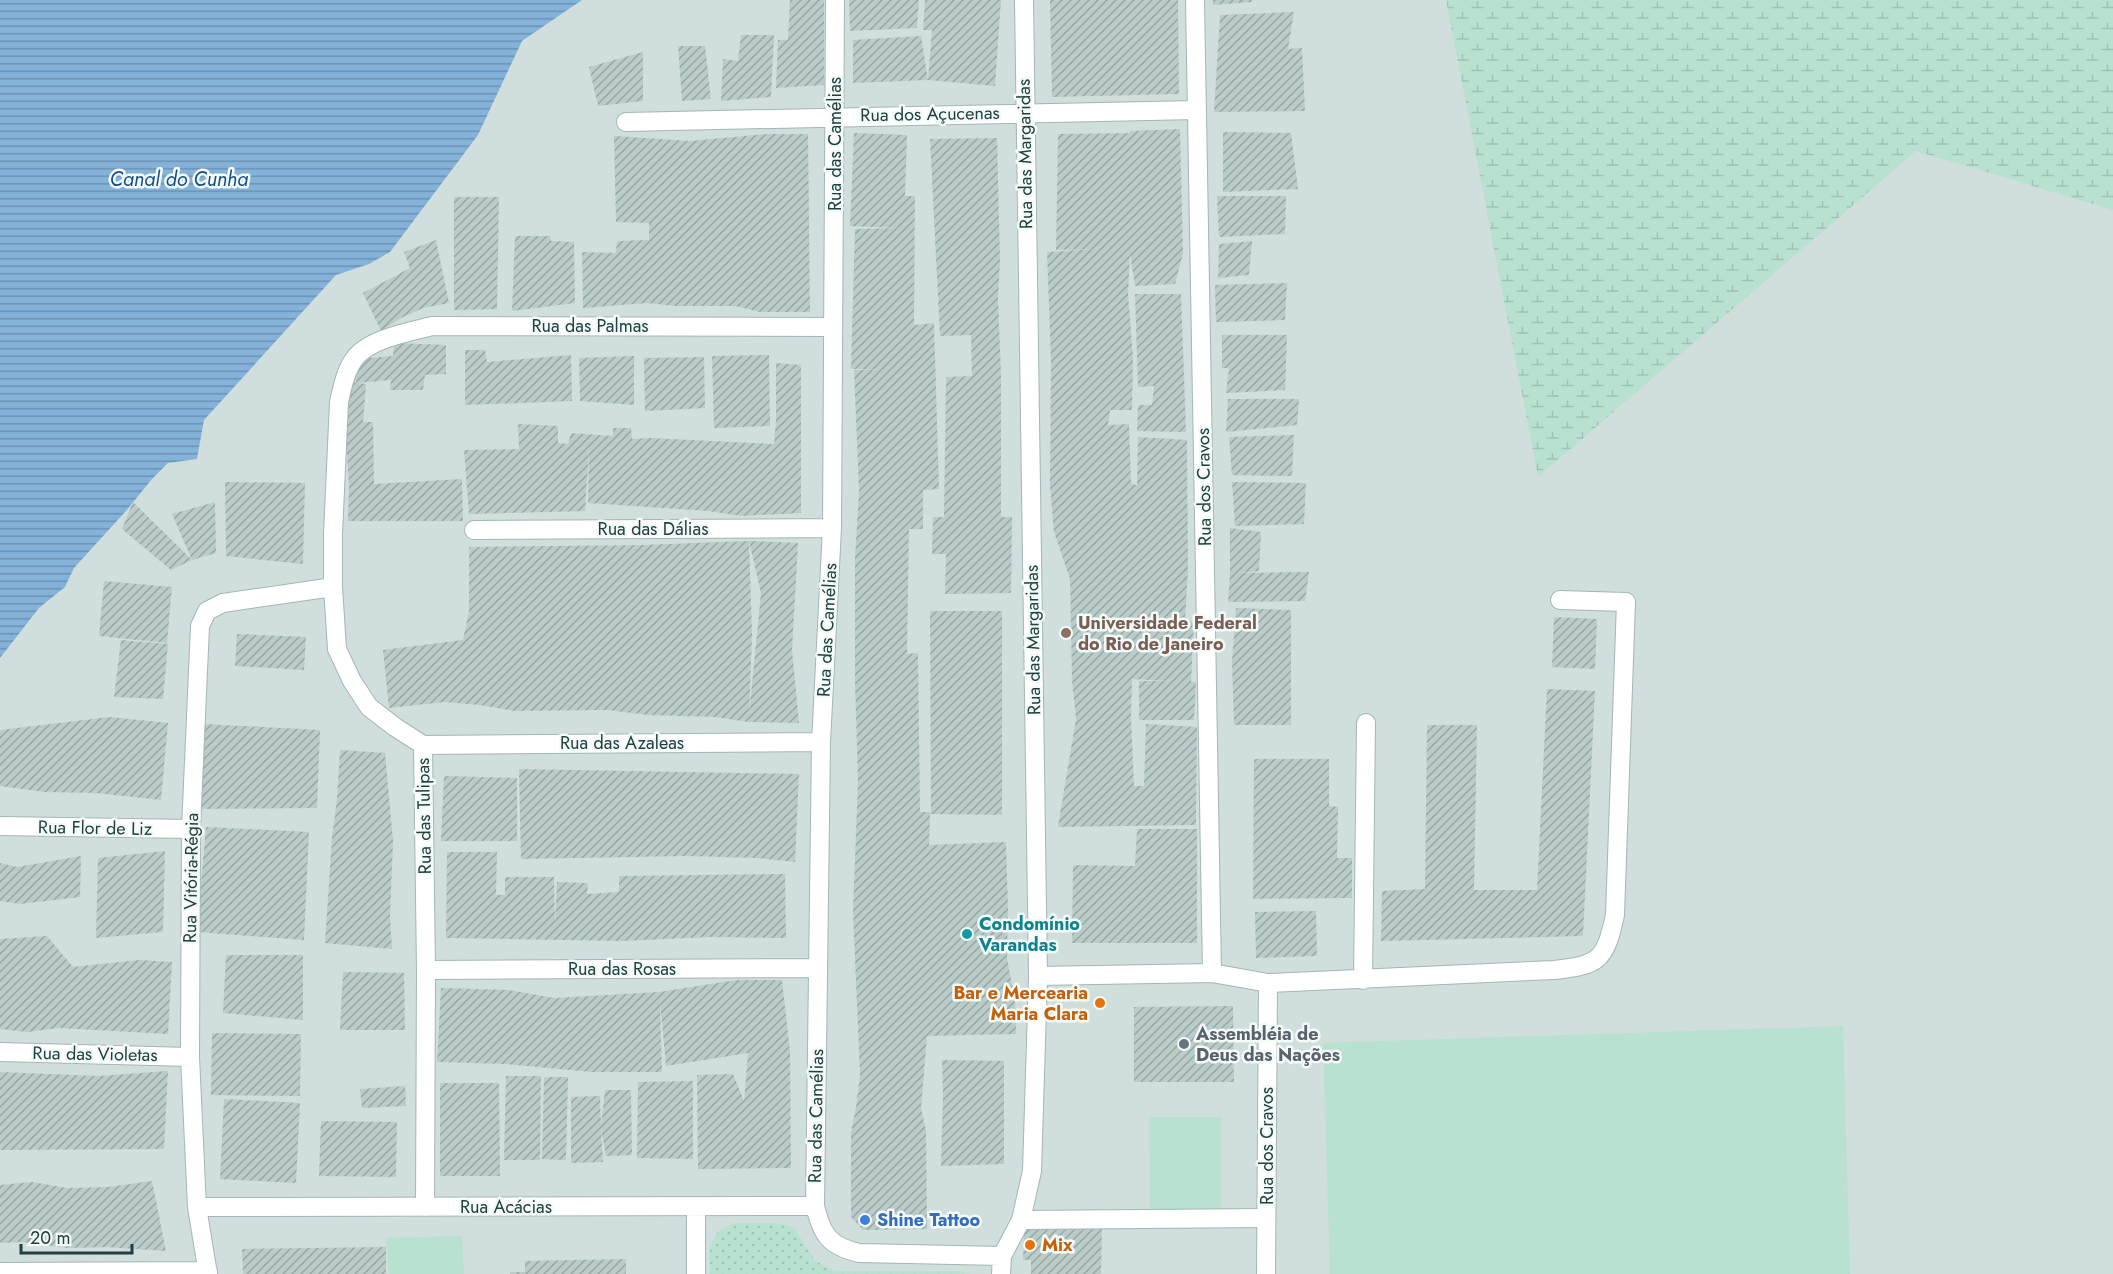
<svg xmlns="http://www.w3.org/2000/svg" width="2113" height="1274" font-family="Jost,sans-serif">
<style>
.built{fill:#d0dedd}
.green{fill:#b9e1d0}
.wetland{fill:url(#wetland-marsh)}
.park{fill:url(#park-dots)}
.water{fill:url(#water-rules)}
.building{fill:url(#building-hatch)}
.lines{fill:none;stroke-linecap:round;stroke-linejoin:round}
.lane-casing{stroke:#a4b6b5;stroke-width:20}
.street-casing{stroke:#a4b6b5;stroke-width:20}
.lane{stroke:#fff;stroke-width:18}
.street{stroke:#fff;stroke-width:18}
.education-dot{fill:#8d6e63;stroke:#f3faf8;stroke-width:2}
.culture-dot{fill:#0f9aa8;stroke:#f3faf8;stroke-width:2}
.food-dot{fill:#e8710a;stroke:#f3faf8;stroke-width:2}
.worship-dot{fill:#6b7280;stroke:#f3faf8;stroke-width:2}
.shop-dot{fill:#3f7fe0;stroke:#f3faf8;stroke-width:2}
.labels{text-anchor:middle;dominant-baseline:central;stroke-width:5;stroke-linejoin:round;paint-order:stroke}
.street-label{font-size:18px;fill:#204041;stroke:#f3faf8}
.education-label{font-size:18px;font-weight:bold;fill:#785e54;stroke:#f3faf8;text-anchor:start}
.culture-label{font-size:18px;font-weight:bold;fill:#0d838f;stroke:#f3faf8;text-anchor:start}
.food-label{font-size:18px;font-weight:bold;fill:#c56008;stroke:#f3faf8;text-anchor:end}
.worship-label{font-size:18px;font-weight:bold;fill:#5b616d;stroke:#f3faf8;text-anchor:start}
.shop-label{font-size:18px;font-weight:bold;fill:#366cbe;stroke:#f3faf8;text-anchor:start}
.water-label{font-size:20px;font-style:italic;fill:#134f84;stroke:#f3faf8}
</style>
<defs>
<pattern id="wetland-marsh" width="20" height="14" patternUnits="userSpaceOnUse" patternTransform="scale(1.5)"><rect width="20" height="14" fill="#b9e1d0"/><path d="M1 5h8M5 5V1M11 12h8M15 12V8" fill="none" stroke="#9fc2b4"/></pattern>
<pattern id="park-dots" width="8" height="8" patternUnits="userSpaceOnUse" patternTransform="scale(1.5)"><rect width="8" height="8" fill="#b9e1d0"/><path d="M2 2h.1M6 6h.1" fill="none" stroke="#9fc2b4" stroke-width="1.8" stroke-linecap="round"/></pattern>
<pattern id="water-rules" width="6" height="5" patternUnits="userSpaceOnUse" patternTransform="scale(1.5)"><rect width="6" height="5" fill="#84b2d9"/><path d="M0 2.5h6" fill="none" stroke="#6c92b2"/></pattern>
<pattern id="building-hatch" width="6" height="6" patternUnits="userSpaceOnUse" patternTransform="scale(1.5)"><rect width="6" height="6" fill="#baccc9"/><path d="M-1 1l2-2M0 6l6-6M5 7l2-2" fill="none" stroke="#97a7a5"/></pattern>
</defs>
<rect width="100%" height="100%" fill="#e2eeec"/>
<path class="built" d="M 582,0 L 2113,0 L 2113,1274 L 0,1274 L 0,658 L 39,608 L 65,587 L 74,568 L 126,511 L 142,488 L 168,463 L 197,458 L 208,399 L 287,305 L 478,135 L 522,41 Z"/>
<path class="green" d="M 1843,1026 L 1850,1274 L 1330,1274 L 1323,1043 Z
M 1149,1117 L 1221,1117 L 1221,1211 L 1150,1212 Z
M 462,1236 L 464,1274 L 389,1274 L 386,1238 Z"/>
<path class="wetland" d="M 1446,0 L 2113,0 L 2113,210 L 1916,151 L 1538,477 Z"/>
<path class="park" d="M 735,1223 L 775,1223 L 788,1225 L 795,1229 L 815,1261 L 835,1271 L 958,1271 L 971,1274 L 710,1274 C 710,1249 707,1232 735,1223 Z"/>
<path class="water" d="M 0,0 L 582,0 L 522,41 L 478,135 L 390,252 L 369,264 L 336,275 L 204,420 L 197,459 L 168,463 L 152,479 L 126,511 L 74,568 L 65,587 L 39,608 L 0,658 Z"/>
<path class="building" d="M 790,0 L 824,0 L 824,85 L 776,88 L 778,40 L 788,40 Z
M 849,0 L 919,0 L 917,28 L 850,31 Z
M 925,0 L 1001,0 L 995,86 L 928,80 L 853,83 L 853,40 L 921,36 L 928,80 L 932,30 L 923,30 Z
M 1050,0 L 1178,0 L 1179,94 L 1052,97 Z
M 1213,0 L 1252,0 L 1252,2 L 1213,5 Z
M 1294,12 L 1288,49 L 1302,48 L 1305,111 L 1214,112 L 1220,15 Z
M 741,35 L 774,35 L 771,97 L 721,101 L 723,59 L 738,61 Z
M 678,46 L 705,46 L 711,99 L 682,101 Z
M 643,52 L 643,101 L 598,106 L 589,67 Z
M 1180,129 L 1183,253 L 1175,284 L 1135,286 L 1130,254 L 1128,294 L 1133,357 L 1132,410 L 1110,410 L 1108,425 L 1129,424 L 1131,484 L 1137,485 L 1138,437 L 1187,440 L 1188,569 L 1185,621 L 1194,621 L 1191,682 L 1196,682 L 1194,720 L 1139,720 L 1139,681 L 1170,681 L 1132,679 L 1131,717 L 1134,786 L 1144,786 L 1146,724 L 1197,727 L 1196,825 L 1058,827 L 1076,719 L 1072,680 L 1070,579 L 1054,532 L 1050,485 L 1051,362 L 1047,252 L 1096,249 L 1056,250 L 1058,134 L 1130,133 L 1130,131 Z
M 1223,132 L 1291,133 L 1298,189 L 1223,192 Z
M 854,133 L 907,135 L 905,196 L 915,196 L 914,325 L 934,323 L 939,489 L 923,490 L 923,529 L 909,529 L 907,654 L 918,653 L 920,812 L 931,812 L 930,611 L 1002,611 L 1002,815 L 930,814 L 929,845 L 1006,842 L 1008,910 L 1007,959 L 1015,999 L 1016,1034 L 927,1036 L 921,1109 L 926,1130 L 927,1229 L 863,1230 L 851,1217 L 851,1133 L 856,1107 L 860,1075 L 853,912 L 858,781 L 855,681 L 855,559 L 859,490 L 854,370 L 882,369 L 851,369 L 855,229 L 901,228 L 850,226 Z
M 767,134 L 808,134 L 810,312 L 760,312 L 735,306 L 676,306 L 647,303 L 583,308 L 582,252 L 616,253 L 617,241 L 649,240 L 649,223 L 616,222 L 614,136 L 690,141 Z
M 997,138 L 1000,260 L 998,298 L 1001,376 L 1001,517 L 1012,517 L 1011,593 L 945,594 L 946,554 L 932,554 L 933,517 L 944,517 L 946,377 L 972,376 L 971,335 L 940,336 L 930,139 Z
M 1217,196 L 1286,196 L 1285,234 L 1219,237 Z
M 454,197 L 499,197 L 497,309 L 454,310 Z
M 515,236 L 550,236 L 551,241 L 574,242 L 575,303 L 512,311 Z
M 436,240 L 449,303 L 423,308 L 401,318 L 381,331 L 363,293 L 410,268 L 404,252 Z
M 1252,241 L 1249,275 L 1218,278 L 1219,244 Z
M 1287,283 L 1285,320 L 1216,322 L 1215,285 Z
M 1135,294 L 1181,294 L 1186,432 L 1137,431 L 1138,405 L 1152,405 L 1154,386 L 1138,387 Z
M 1222,335 L 1287,335 L 1285,390 L 1226,393 L 1229,368 L 1222,368 Z
M 394,343 L 446,345 L 446,374 L 425,375 L 423,390 L 390,390 L 391,380 L 356,383 L 357,359 L 393,356 Z
M 465,350 L 485,350 L 487,362 L 571,355 L 572,401 L 465,405 Z
M 769,355 L 770,426 L 714,428 L 712,356 Z
M 634,356 L 634,405 L 580,401 L 579,358 Z
M 704,357 L 705,408 L 645,411 L 644,358 Z
M 776,363 L 801,365 L 801,513 L 741,516 L 709,511 L 588,503 L 589,448 L 585,511 L 469,514 L 464,450 L 519,449 L 518,424 L 558,426 L 558,443 L 568,444 L 571,433 L 613,436 L 613,428 L 631,428 L 632,439 L 649,438 L 774,444 L 776,421 Z
M 349,382 L 366,384 L 363,422 L 373,422 L 374,484 L 462,479 L 463,521 L 348,521 L 349,485 L 345,422 Z
M 1228,399 L 1299,399 L 1297,425 L 1226,432 Z
M 1294,435 L 1292,476 L 1232,475 L 1229,437 Z
M 225,482 L 305,483 L 303,564 L 226,556 Z
M 1232,482 L 1306,483 L 1304,524 L 1235,526 Z
M 133,502 L 192,560 L 172,514 L 215,502 L 216,553 L 192,560 L 171,570 L 122,529 Z
M 1230,528 L 1261,532 L 1259,571 L 1237,573 L 1309,572 L 1305,601 L 1228,602 L 1230,573 Z
M 749,541 L 798,543 L 792,650 L 799,723 L 748,722 L 715,717 L 648,715 L 608,710 L 514,711 L 480,705 L 444,702 L 389,708 L 383,650 L 463,640 L 469,611 L 469,547 L 643,545 L 749,541 L 752,635 L 749,715 L 761,593 Z
M 104,581 L 172,587 L 167,643 L 99,636 Z
M 1236,608 L 1291,610 L 1291,725 L 1234,725 L 1232,661 Z
M 1554,617 L 1597,619 L 1595,669 L 1552,667 Z
M 237,634 L 306,637 L 304,670 L 235,666 Z
M 121,640 L 168,644 L 163,699 L 114,697 Z
M 1547,689 L 1595,691 L 1583,936 L 1381,941 L 1382,891 L 1425,889 L 1427,725 L 1477,725 L 1474,890 L 1537,890 Z
M 110,717 L 168,723 L 161,800 L 96,793 L 45,792 L 0,786 L 0,730 Z
M 204,724 L 320,730 L 317,808 L 199,809 Z
M 340,750 L 385,753 L 393,841 L 390,917 L 392,949 L 325,943 L 332,838 L 337,799 Z
M 1254,759 L 1329,759 L 1329,806 L 1338,807 L 1337,858 L 1352,858 L 1352,898 L 1253,899 Z
M 519,769 L 799,774 L 795,862 L 758,858 L 687,856 L 521,859 Z
M 444,776 L 517,778 L 517,841 L 441,841 Z
M 206,827 L 309,832 L 304,940 L 197,932 Z
M 1137,829 L 1197,829 L 1197,943 L 1072,943 L 1073,865 L 1135,866 Z
M 165,851 L 163,932 L 96,938 L 98,858 Z
M 447,852 L 497,852 L 496,895 L 505,895 L 505,877 L 554,877 L 555,926 L 557,882 L 588,883 L 587,894 L 619,892 L 619,876 L 785,874 L 786,938 L 710,937 L 621,941 L 446,938 Z
M 81,856 L 80,897 L 20,904 L 0,901 L 0,863 L 17,867 Z
M 1316,911 L 1317,956 L 1256,958 L 1255,912 Z
M 47,936 L 73,967 L 139,960 L 172,962 L 168,1034 L 59,1028 L 27,1032 L 0,1029 L 0,939 Z
M 226,955 L 303,955 L 303,1020 L 223,1013 Z
M 343,972 L 404,973 L 405,1030 L 340,1030 Z
M 737,980 L 782,980 L 790,1052 L 791,1168 L 698,1169 L 697,1075 L 733,1074 L 744,1101 L 748,1053 L 666,1066 L 660,1001 L 662,1072 L 592,1072 L 506,1064 L 437,1062 L 441,988 L 509,990 L 554,998 L 659,992 Z
M 1233,1006 L 1234,1082 L 1134,1082 L 1134,1007 Z
M 212,1033 L 301,1034 L 300,1096 L 211,1095 Z
M 942,1060 L 1004,1061 L 1004,1164 L 941,1166 L 943,1095 Z
M 168,1071 L 164,1149 L 0,1150 L 0,1072 L 99,1076 Z
M 506,1076 L 541,1076 L 540,1160 L 504,1160 Z
M 544,1077 L 568,1077 L 566,1160 L 542,1159 Z
M 693,1081 L 693,1159 L 637,1158 L 638,1082 Z
M 440,1083 L 499,1083 L 500,1176 L 440,1176 Z
M 405,1086 L 406,1106 L 362,1108 L 360,1089 Z
M 605,1090 L 631,1090 L 632,1155 L 606,1156 L 601,1129 L 603,1162 L 571,1163 L 571,1097 L 600,1096 L 601,1126 Z
M 224,1099 L 300,1103 L 296,1183 L 220,1179 Z
M 321,1121 L 397,1122 L 396,1177 L 319,1176 Z
M 152,1181 L 166,1251 L 107,1247 L 67,1248 L 23,1242 L 0,1243 L 0,1185 L 32,1182 L 67,1188 L 108,1187 Z
M 1102,1229 L 1101,1274 L 1031,1274 L 1031,1260 L 1023,1260 L 1024,1230 Z
M 386,1247 L 386,1274 L 243,1274 L 242,1249 Z
M 626,1259 L 626,1274 L 510,1274 L 510,1272 L 525,1272 L 525,1261 Z"/>
<g class="lines">
<g class="lane-casing">
<path id="lane" d="M 1021,1220 L 1266,1218"/>
</g>
<g class="street-casing">
<path id="street" d="M 835,0 L 832,528 L 821,742 L 815,1206 C 822,1235 829,1246 859,1253 L 1002,1256
M 1195,0 L 1212,973
M 626,122 L 1197,110
M 474,530 L 832,528
M 423,745 L 395,727 L 369,707 L 352,681 L 337,649 L 333,587 L 333,534 L 339,402 C 342,388 346,369 355,358 C 369,339 409,332 432,326 L 833,327
M 423,745 L 426,970 L 425,1207
M 423,745 L 821,742
M 0,826 L 191,829
M 426,970 L 818,968
M 1038,976 L 1212,973 L 1268,983 L 1554,970 C 1599,965 1605,961 1615,915 L 1626,602 L 1560,600
M 1363,980 L 1366,723
M 0,1052 L 190,1057
M 197,1207 L 815,1206
M 0,1272 L 208,1271
M 208,1274 L 197,1207 L 190,1057 L 191,829 L 200,626 L 207,611 L 223,603 L 333,587
M 696,1274 L 696,1207
M 1001,1274 L 1002,1256 L 1021,1220 L 1032,1171 L 1038,976 L 1024,0
M 1266,1274 L 1268,983"/>
</g>
<use href="#lane" class="lane"/>
<use href="#street" class="street"/>
</g>
<circle class="education-dot" cx="1066" cy="633" r="6"/>
<circle class="culture-dot" cx="967" cy="934" r="6"/>
<g class="food-dot">
<circle cx="1100" cy="1003" r="6"/>
<circle cx="1030" cy="1245" r="6"/>
</g>
<circle class="worship-dot" cx="1184" cy="1044" r="6"/>
<circle class="shop-dot" cx="865" cy="1220" r="6"/>
<g class="labels">
<g class="street-label">
<text transform="translate(930 114) rotate(-1)">Rua dos Açucenas</text>
<text transform="translate(835 144) rotate(-90)">Rua das Camélias</text>
<text transform="translate(1025 154) rotate(-91)">Rua das Margaridas</text>
<text x="590" y="326">Rua das Palmas</text>
<text transform="translate(1204 487) rotate(-91)">Rua dos Cravos</text>
<text x="653" y="529">Rua das Dálias</text>
<text transform="translate(827 630) rotate(-87)">Rua das Camélias</text>
<text transform="translate(1033 640) rotate(-91)">Rua das Margaridas</text>
<text x="622" y="743">Rua das Azaleas</text>
<text transform="translate(424 816) rotate(-91)">Rua das Tulipas</text>
<text transform="translate(95 828) rotate(1)">Rua Flor de Liz</text>
<text transform="translate(191 878) rotate(-89)">Rua Vitória-Régia</text>
<text x="622" y="969">Rua das Rosas</text>
<text transform="translate(95 1054) rotate(1)">Rua das Violetas</text>
<text transform="translate(816 1116) rotate(-89)">Rua das Camélias</text>
<text transform="translate(1267 1146) rotate(-90)">Rua dos Cravos</text>
<text x="506" y="1207">Rua Acácias</text>
</g>
<g class="education-label">
<text x="1078" y="623">Universidade Federal<tspan x="1078" dy="21">do Rio de Janeiro</tspan></text>
</g>
<g class="culture-label">
<text x="979" y="924">Condomínio<tspan x="979" dy="21">Varandas</tspan></text>
</g>
<g class="food-label">
<text x="1088" y="993">Bar e Mercearia<tspan x="1088" dy="21">Maria Clara</tspan></text>
<text x="1042" y="1245" text-anchor="start">Mix</text>
</g>
<g class="worship-label">
<text x="1196" y="1034">Assembléia de<tspan x="1196" dy="21">Deus das Nações</tspan></text>
</g>
<g class="shop-label">
<text x="877" y="1220">Shine Tattoo</text>
</g>
<g class="water-label">
<text x="179" y="179">Canal do Cunha</text>
</g>
</g>
<path d="M21 1244v9h111v-9" fill="none" stroke="#204041" stroke-width="3"/>
<text x="30" y="1244" font-size="18" fill="#204041" stroke="#f3faf8" stroke-width="4.5" paint-order="stroke">20 m</text>
</svg>
